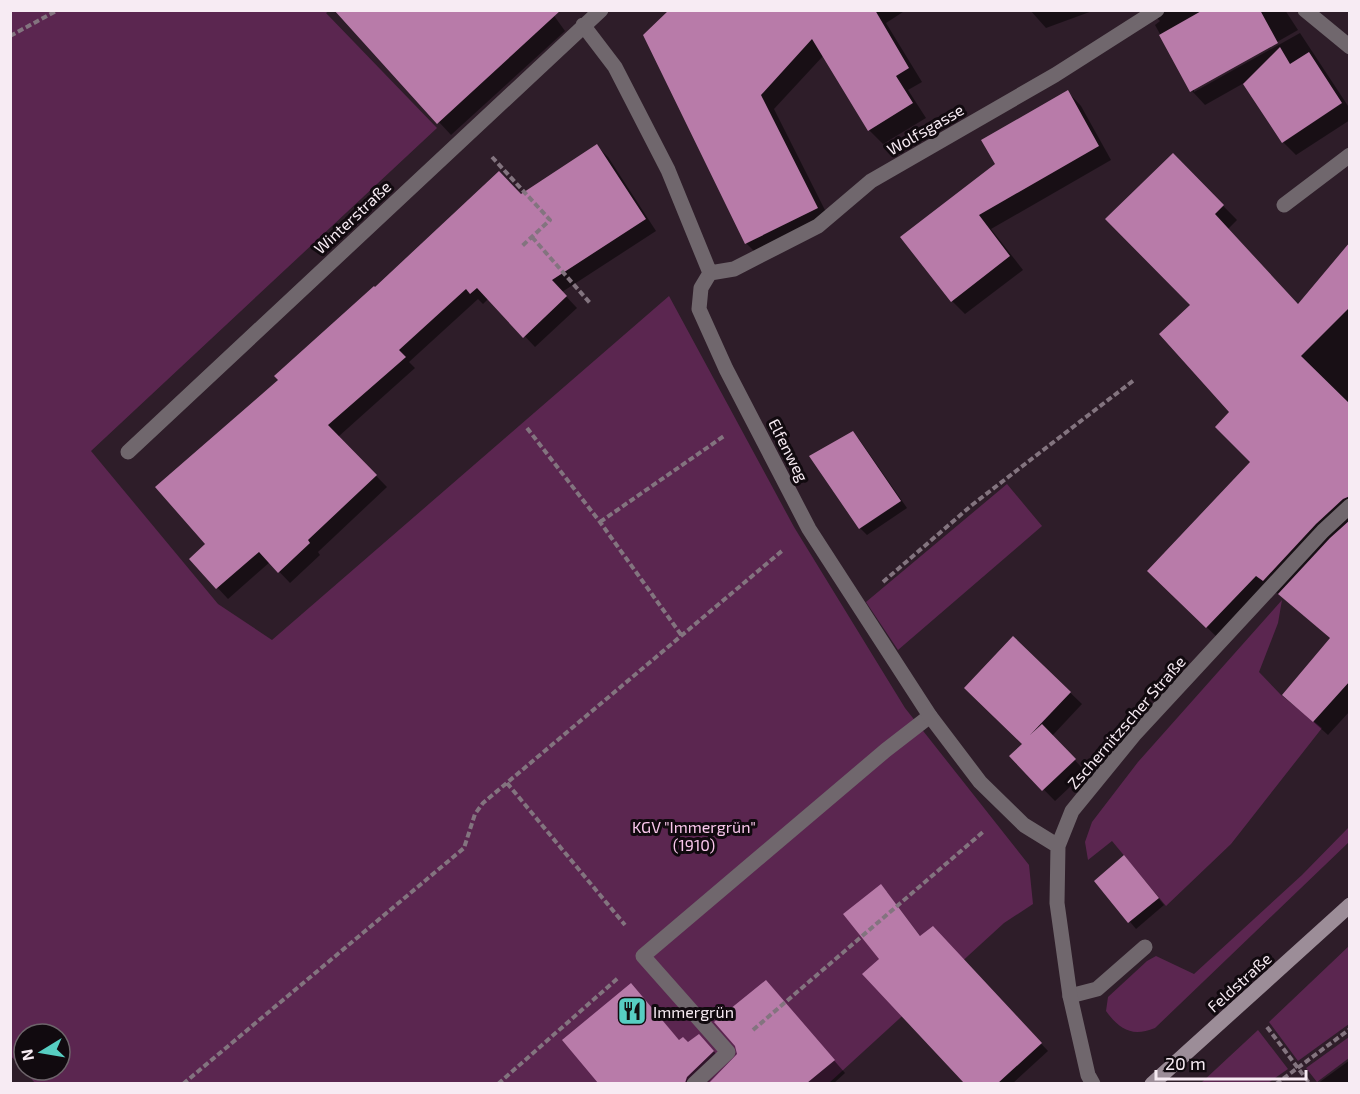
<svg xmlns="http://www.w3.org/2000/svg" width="1360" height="1094" font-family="'Exo 2',sans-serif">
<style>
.green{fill:#5b2650;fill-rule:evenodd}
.shadow{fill:#0007}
.building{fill:#b87ba9}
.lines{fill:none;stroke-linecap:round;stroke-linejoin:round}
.path{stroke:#83747f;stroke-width:4;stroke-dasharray:6 3;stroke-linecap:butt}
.lane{stroke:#70676d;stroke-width:15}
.street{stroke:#70676d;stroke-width:15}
.secondary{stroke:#9c8d98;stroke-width:15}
.labels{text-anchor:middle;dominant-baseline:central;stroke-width:6;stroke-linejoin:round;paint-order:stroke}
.street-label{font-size:16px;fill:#f7ebf3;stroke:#110a0f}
.park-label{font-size:16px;fill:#fac7ec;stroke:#110a0f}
.poi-label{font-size:16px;fill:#f7ebf3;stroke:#110a0f;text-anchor:start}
</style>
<rect width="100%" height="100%" fill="#2e1d29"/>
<path class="green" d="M 10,11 L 329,11 L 326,13 L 437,128 L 91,451 L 218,604 L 272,640 L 669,296 L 794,527 L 905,708 L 1029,865 L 1033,904 L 1004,923 L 829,1083 L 35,1083 L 10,1055 ZM 24,1034 L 60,1034 L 60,1070 L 24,1070 Z
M 1007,484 L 1042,526 L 898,650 L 866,602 Z
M 1282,600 L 1278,623 L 1259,672 L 1281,695 L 1322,728 L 1231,844 L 1166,906 L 1112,841 L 1088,860 L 1085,842 L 1092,822 L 1138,762 Z
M 1349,827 L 1349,842 L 1155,1028 C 1132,1037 1120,1030 1106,1011 L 1108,997 L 1147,961 L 1156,956 L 1194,974 L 1302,875 Z
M 1349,946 L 1349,1024 L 1298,1061 L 1269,1022 Z
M 1258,1030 L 1288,1069 L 1268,1083 L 1201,1083 Z
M 1349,1037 L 1349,1058 L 1317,1082 L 1306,1068 Z"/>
<path class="shadow" d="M 550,10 L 565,31 L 451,135 L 350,26 Z
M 671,10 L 906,10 L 886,23 L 922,82 L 908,90 L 926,118 L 883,144 L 869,130 L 824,55 L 774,109 L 831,222 L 760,257 L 746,243 Z
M 1030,10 L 1095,10 L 1046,28 Z
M 1149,10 L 1285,10 L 1298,30 L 1194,89 L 1194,92 L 1300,33 L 1350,109 L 1350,120 L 1296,155 L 1283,142 L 1244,83 L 1205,105 L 1192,91 L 1155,25 L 1160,21 Z
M 1068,92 L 1081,106 L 1111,160 L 991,229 L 1023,270 L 965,314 L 952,301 L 902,237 L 997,164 Z
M 597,146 L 608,157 L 656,231 L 562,292 L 577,308 L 535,347 L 489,298 L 483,304 L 478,299 L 409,362 L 415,368 L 338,437 L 387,487 L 318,552 L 320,555 L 290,583 L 270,562 L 228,599 L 191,559 L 207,544 L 521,196 Z
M 1173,155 L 1237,220 L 1228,229 L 1298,305 L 1350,244 L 1350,711 L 1328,735 L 1284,695 L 1331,639 L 1279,593 L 1278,594 L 1271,588 L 1221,641 L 1163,585 L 1252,462 L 1192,305 Z
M 852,433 L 859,439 L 907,508 L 867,535 L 860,528 L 811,456 Z
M 1013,638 L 1082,704 L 1052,736 L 1086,772 L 1055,801 L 1011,756 L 1024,744 Z
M 1130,864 L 1164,905 L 1136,929 L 1096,881 Z
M 887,892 L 921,937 L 939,934 L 1048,1051 L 1012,1084 L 966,1084 L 901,1012 L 881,959 Z
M 766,982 L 845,1073 L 833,1084 L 710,1084 L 736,1060 Z
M 631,985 L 685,1047 L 711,1048 L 725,1064 L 706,1084 L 600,1084 L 564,1041 Z
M 1350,1060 L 1350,1084 L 1317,1084 Z"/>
<path class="building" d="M 334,10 L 561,10 L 437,124 Z
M 669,10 L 875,10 L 909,68 L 896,76 L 913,103 L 868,131 L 812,39 L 761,95 L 818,208 L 745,244 L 643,35 Z
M 1203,10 L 1260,10 L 1278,43 L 1190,92 L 1159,35 Z
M 1280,47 L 1290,64 L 1309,52 L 1342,103 L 1282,143 L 1243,84 Z
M 1068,90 L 1099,146 L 979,215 L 1010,256 L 951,302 L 900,237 L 995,164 L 981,140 Z
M 597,144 L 646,219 L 552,280 L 567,296 L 523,338 L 477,288 L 470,294 L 466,289 L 399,350 L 406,357 L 328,425 L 377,475 L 308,540 L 310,543 L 278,573 L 259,552 L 216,589 L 189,559 L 205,544 L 155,487 L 278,380 L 274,376 L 374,286 L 375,287 L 499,171 L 521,194 Z
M 1173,153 L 1224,205 L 1215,214 L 1298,304 L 1350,242 L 1350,307 L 1301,356 L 1350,404 L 1350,496 L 1343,499 L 1316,524 L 1263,581 L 1256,576 L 1206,628 L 1147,571 L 1250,462 L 1215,427 L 1229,412 L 1159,334 L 1190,305 L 1105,219 Z
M 853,431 L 901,501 L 859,529 L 809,456 Z
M 1350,520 L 1350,681 L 1313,722 L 1282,695 L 1330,638 L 1278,594 L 1330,538 Z
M 1013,636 L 1071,692 L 1030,735 L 1042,724 L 1076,759 L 1042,791 L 1009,756 L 1022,744 L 964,688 Z
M 1124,855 L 1159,898 L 1128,923 L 1094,881 Z
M 881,884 L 920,936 L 933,926 L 1042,1043 L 998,1083 L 964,1083 L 862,974 L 879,959 L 843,914 Z
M 766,980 L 835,1060 L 807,1083 L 709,1083 L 737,1054 L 735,1046 L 714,1022 Z
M 631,983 L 679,1040 L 683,1037 L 688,1042 L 699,1034 L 714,1051 L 687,1077 L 685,1083 L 598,1083 L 562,1040 Z"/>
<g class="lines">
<path class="path" d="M 10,36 L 58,10
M 492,157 L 550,220 L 521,247
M 532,237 L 590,303
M 527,428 L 600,522 L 682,636
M 600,522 L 724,436
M 883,582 L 972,505 L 1134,380
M 507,783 L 625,925
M 1267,1027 L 1310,1084
M 753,1030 L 983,832
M 183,1084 L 464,848 L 475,814 L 483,803 L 783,550
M 498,1084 L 618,978
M 1276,1084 L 1350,1029"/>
<path class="lane" d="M 1284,205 L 1350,155
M 1070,996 L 1097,989 L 1145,947
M 694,1084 L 728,1052 L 643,956 L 886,750 L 930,716"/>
<path class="street" d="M 1305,10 L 1350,47
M 583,25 L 615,67 L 668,170 L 710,273 L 701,288 L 699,309 L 726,369 L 809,529 L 930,716 L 980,782 L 1024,825 L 1058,846
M 710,273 L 734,269 L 818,226 L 871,181 L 1055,75 L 1157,10
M 128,452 L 601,10
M 1093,1084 L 1088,1075 L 1070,996 L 1057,903 L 1058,846 L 1072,811 L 1134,735 L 1323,531 L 1350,506"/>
<path class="secondary" d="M 1152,1084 L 1350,905"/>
</g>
<defs>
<g id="restaurant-square" transform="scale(1.5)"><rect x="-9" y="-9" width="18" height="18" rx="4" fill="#57cec2" stroke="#110a0f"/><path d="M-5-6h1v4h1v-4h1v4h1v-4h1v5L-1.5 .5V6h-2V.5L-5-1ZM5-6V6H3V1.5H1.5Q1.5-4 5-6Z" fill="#111"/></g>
</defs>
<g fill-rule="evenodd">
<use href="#restaurant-square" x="632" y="1011"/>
</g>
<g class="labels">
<g class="street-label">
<text transform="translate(925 129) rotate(-30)">Wolfsgasse</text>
<text transform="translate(352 217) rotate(-43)">Winterstraße</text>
<text transform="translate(789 450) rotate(63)">Elfenweg</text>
<text transform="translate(1126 722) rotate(-49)">Zschernitzscher Straße</text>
<text transform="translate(1239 982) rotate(-42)">Feldstraße</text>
</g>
<g class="park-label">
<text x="694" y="826">KGV "Immergrün"<tspan x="694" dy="18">(1910)</tspan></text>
</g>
<g class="poi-label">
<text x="653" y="1011">Immergrün</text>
</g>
</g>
<rect width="1360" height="1094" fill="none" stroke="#f7ebf3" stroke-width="24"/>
<g transform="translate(42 1052) rotate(259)"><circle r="28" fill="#110a0f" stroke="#6d646a" stroke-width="1.5"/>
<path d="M0-4.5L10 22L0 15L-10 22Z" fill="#57cec2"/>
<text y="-9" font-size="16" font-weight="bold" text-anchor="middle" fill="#f7ebf3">N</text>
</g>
<path d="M1156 1070v9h150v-9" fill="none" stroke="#f7ebf3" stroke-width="3"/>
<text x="1165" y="1070" font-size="18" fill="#f7ebf3" stroke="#110a0f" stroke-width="4.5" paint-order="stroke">20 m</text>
</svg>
